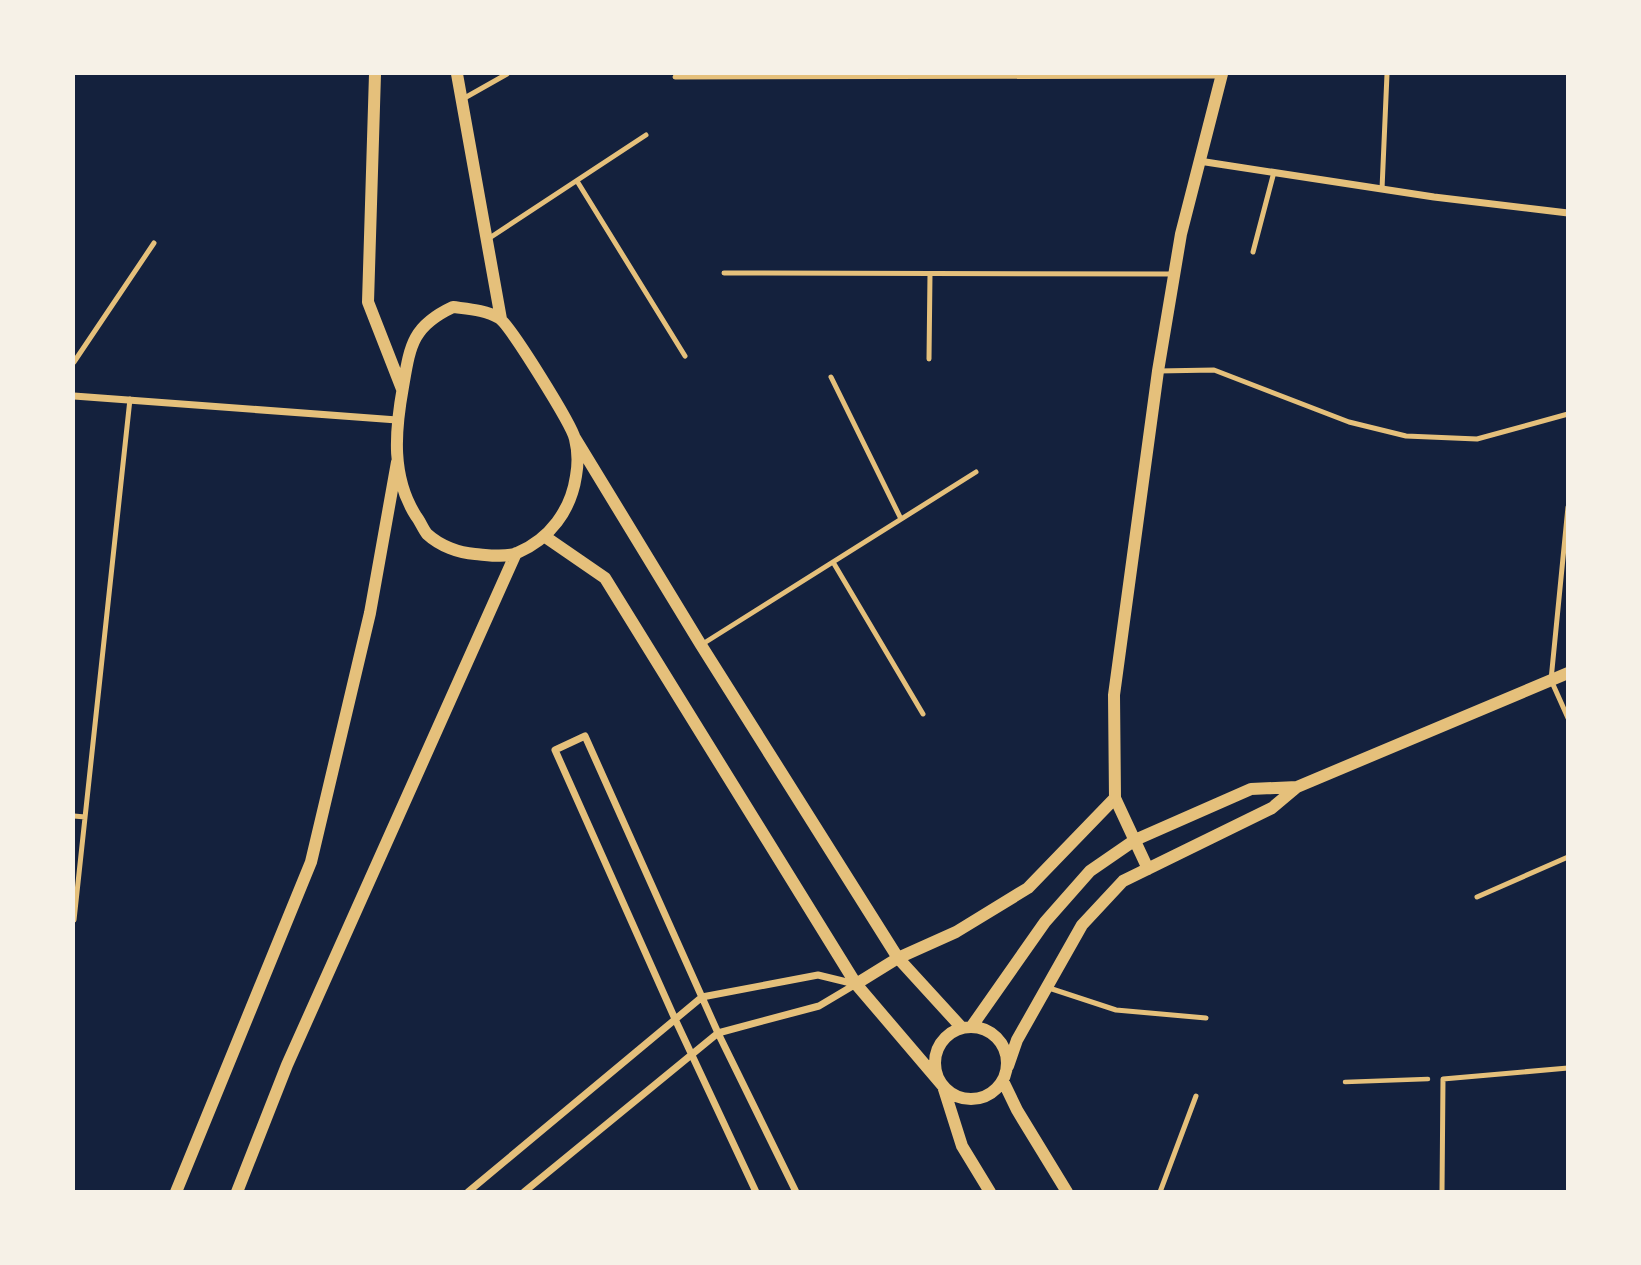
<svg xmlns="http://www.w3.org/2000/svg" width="1641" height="1265" font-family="Karla,sans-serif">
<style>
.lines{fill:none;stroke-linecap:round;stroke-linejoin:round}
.path{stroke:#e5c07b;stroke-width:4.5}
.service{stroke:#e5c07b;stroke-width:5}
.minor{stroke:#e5c07b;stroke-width:7}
.tertiary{stroke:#e5c07b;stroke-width:12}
</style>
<rect width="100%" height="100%" fill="#14213d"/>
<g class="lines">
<path class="path" d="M 1345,1082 L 1428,1079"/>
<path class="service" d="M 675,77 L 1221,76
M 461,100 L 507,74
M 577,181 L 685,356
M 1382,189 L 1387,74
M 488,239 L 646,135
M 1253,252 L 1274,172
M 724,273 L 1174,274
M 929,359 L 930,274
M 74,362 L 154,243
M 1158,371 L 1214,370 L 1349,422 L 1406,436 L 1477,439 L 1568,414
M 831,377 L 901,519
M 1568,507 L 1551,680 L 1568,718
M 833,562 L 923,714
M 701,645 L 976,472
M 74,816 L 85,817
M 1477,897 L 1568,857
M 74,920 L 130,399
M 1049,988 L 1116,1010 L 1206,1018
M 1160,1192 L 1196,1096
M 1442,1192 L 1443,1079 L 1568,1068"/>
<path class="minor" d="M 1199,161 L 1434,197 L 1568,213
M 74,396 L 397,420
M 468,1192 L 702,997 L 818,975 L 855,984
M 524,1192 L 718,1033 L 819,1006 L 856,984
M 756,1192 L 675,1019 L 555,750 L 585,736 L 718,1033 L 796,1192"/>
<path class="tertiary" d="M 375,74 L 368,302 L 402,389
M 457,74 L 501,319
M 453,307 C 468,309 486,310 499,318 C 510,325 572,425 575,439 C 578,451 578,465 576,476 C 571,510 550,539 517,553 C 505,558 488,555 475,554 C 459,553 440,546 427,534 C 423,529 420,521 416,516 C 391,477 395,431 403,387 C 410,346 412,326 453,307 Z
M 575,438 L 701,645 L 898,958 L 962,1028
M 544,536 L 605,578 L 856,984 L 943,1086 L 962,1146 L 990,1192
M 1115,798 L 1148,869
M 856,984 L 898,958 L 956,932 L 1028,888 L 1115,798 L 1114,695 L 1158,371 L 1181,234 L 1222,74
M 972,1026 L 1045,922 L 1090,871 L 1135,840 L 1251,789 L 1297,787
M935 1063a36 36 0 1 1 72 0a36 36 0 1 1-72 0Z
M 1008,1066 L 1017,1040 L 1082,925 L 1123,881 L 1272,808 L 1297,787 L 1568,673
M 1003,1081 L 1017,1110 L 1067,1192
M 176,1192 L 311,862 L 370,613 L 397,462
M 237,1192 L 287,1065 L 516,553"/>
</g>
<rect width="1641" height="1265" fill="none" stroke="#f6f1e7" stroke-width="150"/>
</svg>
